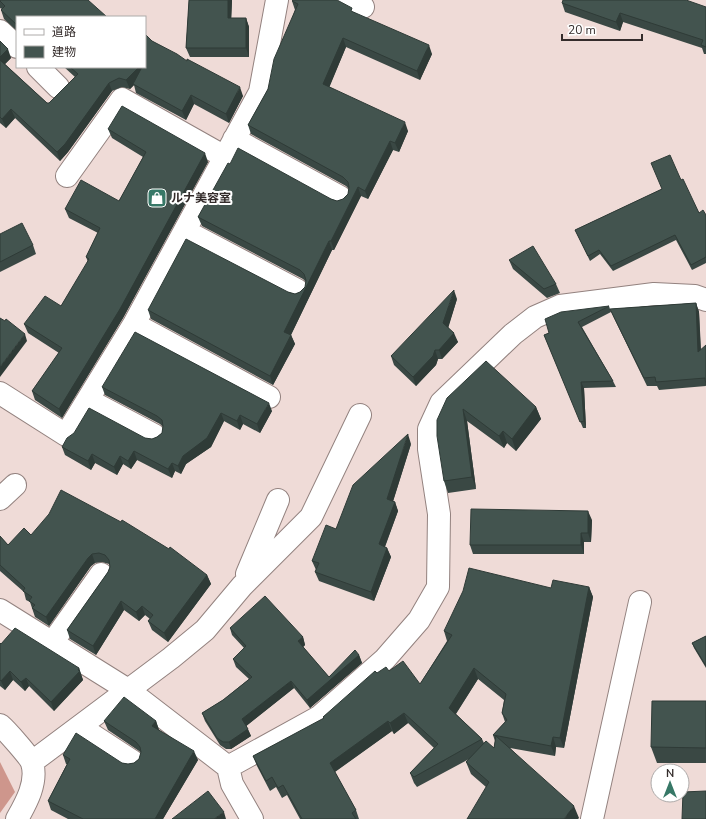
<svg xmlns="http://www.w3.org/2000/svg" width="706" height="819" font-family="'Nunito Sans','Noto Sans JP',sans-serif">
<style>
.forest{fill:#ce968c}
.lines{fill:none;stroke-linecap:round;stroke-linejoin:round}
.street-casing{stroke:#93827f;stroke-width:24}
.street{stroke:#fff;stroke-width:22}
.wall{fill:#3a4844;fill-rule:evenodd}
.shaded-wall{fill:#2f3b37}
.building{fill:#43544f;stroke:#2f3b37}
.labels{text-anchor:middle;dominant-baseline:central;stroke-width:4;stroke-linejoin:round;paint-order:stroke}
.poi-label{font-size:12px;font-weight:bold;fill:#342c2b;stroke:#fff;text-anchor:start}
</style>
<rect width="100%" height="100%" fill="#efdbd7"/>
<path class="forest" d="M 0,762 L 15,792 L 0,813 Z"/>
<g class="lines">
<g class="street-casing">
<path id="street" d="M 347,0 L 363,7
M 0,31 L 17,47
M 38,67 L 58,87
M 234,139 L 340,197
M 67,176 L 122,99 L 225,157
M 185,231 L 297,290
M 134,324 L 269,397
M 0,393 L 66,435 L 134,324 L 260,92 L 277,0
M 88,400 L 154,435
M 0,499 L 15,485
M 247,574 L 278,500
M 0,610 L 128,690 L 228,767 L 232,784 L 252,819
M 52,643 L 101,574
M 0,725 C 6,730 30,757 32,763 C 38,782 26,803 17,819
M 80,727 L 132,761
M 32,762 L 171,658 L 205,630 L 242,586 L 311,517 L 360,415
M 228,767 L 319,717 L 385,659 L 419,620 L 438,587 L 439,514 L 429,449 L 429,429 L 441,403 L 513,334 L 535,317 L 560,306 L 654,294 L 695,296 L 706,300
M 592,819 L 640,602"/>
</g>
<use href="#street" class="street"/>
</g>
<path class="wall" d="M 0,0 L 17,17 L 17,31 L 4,19 L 1,10 L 2,9 L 0,8 Z
M 189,0 L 232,0 L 231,18 L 246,18 L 249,27 L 249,57 L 190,57 L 186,48 Z
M 292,1 L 353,12 L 432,54 L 420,80 L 346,47 L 329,87 L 408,131 L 399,152 L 393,150 L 368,199 L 361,196 L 334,250 L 332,250 L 291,335 L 295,344 L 273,385 L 151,319 L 148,310 L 288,292 L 295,294 L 300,292 L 305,287 L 306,282 L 303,279 L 202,226 L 198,217 L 230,164 L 331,199 L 337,201 L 343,199 L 348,194 L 349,189 L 346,186 L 251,134 L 248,125 L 268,89 L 295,10 Z
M 562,3 L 706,7 L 706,54 L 704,54 L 702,48 L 623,22 L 620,31 L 565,12 Z
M 0,41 L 11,58 L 5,64 L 47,103 L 49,103 L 75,77 L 64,67 L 145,67 L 152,41 L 243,96 L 229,123 L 194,104 L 186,120 L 136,93 L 134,85 L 130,89 L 122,87 L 112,91 L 68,152 L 60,161 L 15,118 L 6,128 L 0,123 Z
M 108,129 L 208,162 L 123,318 L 62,418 L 35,400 L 32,391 L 59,353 L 28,333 L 24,324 L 61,306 L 88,262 L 86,257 L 98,233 L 69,218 L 65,209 L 119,201 L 143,157 L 112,138 Z
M 681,180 L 699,213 L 706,215 L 706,263 L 692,270 L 676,240 L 613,271 L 600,254 L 590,261 L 575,230 Z
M 0,234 L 33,245 L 36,254 L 0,272 Z
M 509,260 L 556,284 L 560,293 L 547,298 L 513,269 Z
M 457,299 L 448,327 L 458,342 L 442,359 L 438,359 L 436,365 L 416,386 L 394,365 L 391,356 Z
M 696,303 L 699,312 L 701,349 L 706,386 L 659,390 L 657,386 L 647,386 L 614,318 L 610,309 Z
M 609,306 L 611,312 L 582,327 L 613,381 L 616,387 L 584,388 L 586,428 L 583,428 L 544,335 L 549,333 Z
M 102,387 L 272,411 L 260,433 L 243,424 L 240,430 L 224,421 L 211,447 L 186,464 L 181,474 L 175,471 L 172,478 L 137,460 L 131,469 L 123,464 L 117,475 L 95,463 L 91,470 L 65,455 L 62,447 L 145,438 L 152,439 L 157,437 L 162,433 L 163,427 L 160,424 L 105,395 Z
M 447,398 L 536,407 L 541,419 L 516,451 L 507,443 L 504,448 L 467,421 L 476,489 L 448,493 L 444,481 Z
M 411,444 L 393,501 L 395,502 L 398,511 L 385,547 L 387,548 L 391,557 L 374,601 L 319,581 L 315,572 L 316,570 L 312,561 L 336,529 Z
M 592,520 L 591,542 L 584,542 L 584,554 L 473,554 L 470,545 Z
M 31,535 L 207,575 L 211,584 L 168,642 L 152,630 L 148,621 L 150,619 L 145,615 L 139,621 L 124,610 L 96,655 L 70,639 L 67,630 L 108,572 L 110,566 L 109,564 L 102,562 L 95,563 L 91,566 L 49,626 L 35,617 L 30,602 L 26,600 L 24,592 L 0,571 L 0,536 L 8,545 Z
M 589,587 L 593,597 L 564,748 L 556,747 L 555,756 L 510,748 L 579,818 L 486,787 L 471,774 L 466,762 L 471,758 L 417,787 L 414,783 L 410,773 L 434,748 L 408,723 L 394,734 L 392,731 L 335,772 L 356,810 L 359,819 L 300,819 L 287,795 L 282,798 L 276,787 L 270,791 L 257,766 L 253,756 L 323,719 L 323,717 L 377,673 L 389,671 L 420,684 L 447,641 L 444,631 L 551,588 ZM 478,679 L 504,700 L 502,713 L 505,722 L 493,735 L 495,741 L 494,748 L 484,743 L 482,739 L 456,714 Z
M 230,628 L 303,637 L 305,645 L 303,647 L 329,677 L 359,655 L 362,663 L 310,708 L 294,688 L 246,726 L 251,736 L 231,749 L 226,749 L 220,745 L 205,721 L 202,713 L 223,700 L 249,679 L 236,667 L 233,659 L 244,648 L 232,635 Z
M 706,636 L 706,668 L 694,648 L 692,643 Z
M 0,643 L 1,644 L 79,668 L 83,680 L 54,711 L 29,686 L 25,691 L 13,680 L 5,690 L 0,686 Z
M 706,701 L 706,763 L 657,763 L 651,747 Z
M 104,721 L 156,721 L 159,730 L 198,760 L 163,819 L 68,819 L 51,810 L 48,801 L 67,764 L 66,764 L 63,755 L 122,763 L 128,764 L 134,763 L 139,759 L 141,753 L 139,751 L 108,730 Z"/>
<path class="shaded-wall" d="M 228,0 L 232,0 L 231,27 L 228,18 Z
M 620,13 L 623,22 L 620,31 L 616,22 Z
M 246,18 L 249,27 L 249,57 L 246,48 Z
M 343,38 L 346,47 L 327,93 L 323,84 Z
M 429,45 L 432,54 L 420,80 L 417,71 Z
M 8,49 L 11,58 L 2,67 L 0,62 L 0,57 Z
M 139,67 L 141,67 L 144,75 L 133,84 L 134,85 L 130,89 L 126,80 Z
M 109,83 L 112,91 L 68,152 L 60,161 L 57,152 Z
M 240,87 L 243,96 L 229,123 L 226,114 Z
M 191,95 L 194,104 L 186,120 L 182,111 Z
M 11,109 L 15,118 L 6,128 L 2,119 Z
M 405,122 L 408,131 L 399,152 L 395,143 Z
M 390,141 L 393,150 L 368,199 L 365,191 Z
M 205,153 L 208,162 L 123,318 L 62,418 L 59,409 Z
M 358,187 L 361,196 L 334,250 L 331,241 Z
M 329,241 L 332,250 L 288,341 L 284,332 Z
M 454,290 L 457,299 L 447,332 L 443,323 Z
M 696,303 L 699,312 L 701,360 L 698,352 Z
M 454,333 L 458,342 L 442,359 L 439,350 Z
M 25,334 L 27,341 L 0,377 L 0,367 Z
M 291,335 L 295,344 L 273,385 L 270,376 Z
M 435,350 L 438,359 L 436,365 L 416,386 L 413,377 Z
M 581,382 L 584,388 L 586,428 L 584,421 Z
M 269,403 L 272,411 L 260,433 L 257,424 Z
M 536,407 L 541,419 L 516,451 L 512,439 Z
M 463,409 L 467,421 L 476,489 L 472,477 Z
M 221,413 L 224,421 L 211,447 L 186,464 L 181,474 L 178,466 L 183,456 Z
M 240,415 L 243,424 L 240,430 L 237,421 Z
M 503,431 L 507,443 L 504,448 L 499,436 Z
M 408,434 L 411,444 L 391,508 L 387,499 Z
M 134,451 L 137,460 L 131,469 L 128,461 Z
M 92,454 L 95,463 L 91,470 L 88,461 Z
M 120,456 L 123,464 L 117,475 L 114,467 Z
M 172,463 L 175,471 L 172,478 L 168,469 Z
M 395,502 L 398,511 L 382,554 L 379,544 Z
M 588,511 L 592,520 L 591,542 L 588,533 Z
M 581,533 L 584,542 L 584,554 L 581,545 Z
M 387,548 L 391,557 L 374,601 L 371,592 Z
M 92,554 L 95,563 L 91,566 L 49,626 L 46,617 L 88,558 Z
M 207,575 L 211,584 L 168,642 L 164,633 Z
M 589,587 L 593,597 L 564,748 L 560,738 Z
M 121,601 L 124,610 L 96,655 L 93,646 Z
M 142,606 L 145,615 L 139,621 L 136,612 Z
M 303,637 L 305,645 L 301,649 L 298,641 Z
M 359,655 L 362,663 L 310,708 L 307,700 Z
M 79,668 L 83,680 L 54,711 L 51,702 Z
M 474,668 L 478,679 L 453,718 L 449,708 Z
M 10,671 L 13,680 L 5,690 L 1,681 Z
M 26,678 L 29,686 L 25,691 L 21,682 Z
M 291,681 L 294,688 L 245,727 L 242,719 Z
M 404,713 L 408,723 L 394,734 L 390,723 Z
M 156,721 L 159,730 L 152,726 Z
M 388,721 L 392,731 L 333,773 L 330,763 Z
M 248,729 L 251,736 L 231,749 L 229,742 Z
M 553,737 L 556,747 L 555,756 L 551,746 Z
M 194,751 L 198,760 L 163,819 L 155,819 Z
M 574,806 L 579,818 L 578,819 L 564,819 Z
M 224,812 L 226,819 L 214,819 Z"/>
<path class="building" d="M 0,0 L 88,0 L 107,17 L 17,17 L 17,25 L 1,10 L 5,6 L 0,1 Z
M 189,0 L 228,0 L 228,18 L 246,18 L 246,48 L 186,48 Z
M 293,0 L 337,0 L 352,8 L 351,11 L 429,45 L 417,71 L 343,38 L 323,84 L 405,122 L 395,143 L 390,141 L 365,191 L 358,187 L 331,241 L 329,241 L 284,332 L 291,335 L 270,376 L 148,310 L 186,239 L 288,292 L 295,294 L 300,292 L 305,287 L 306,280 L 304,274 L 300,270 L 198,217 L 228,163 L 230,164 L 238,148 L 331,199 L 337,201 L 343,199 L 348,194 L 349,187 L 348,182 L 343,177 L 248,125 L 268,89 L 274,59 L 298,4 L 292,1 Z
M 563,0 L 686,0 L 706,7 L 706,47 L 701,45 L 703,40 L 620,13 L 616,22 L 562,3 Z
M 145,34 L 152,41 L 177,54 L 187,61 L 187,59 L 240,87 L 226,114 L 191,95 L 182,111 L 133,84 L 142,67 L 145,67 Z
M 0,41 L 8,49 L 0,57 Z
M 0,60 L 47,103 L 49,103 L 78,74 L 70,67 L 139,67 L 126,80 L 119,78 L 109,83 L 65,144 L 57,152 L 11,109 L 2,119 L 0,117 Z
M 122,106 L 205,153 L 120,309 L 59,409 L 32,391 L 62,348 L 24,324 L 45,296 L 61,306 L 89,259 L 86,257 L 100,228 L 65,209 L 81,180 L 119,201 L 146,152 L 108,129 Z
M 670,155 L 681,180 L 683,179 L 699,213 L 703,210 L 706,215 L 706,257 L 691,265 L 675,235 L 611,266 L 599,250 L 588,256 L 575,230 L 662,189 L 651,163 Z
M 22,223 L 33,245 L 0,262 L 0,234 Z
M 533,246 L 556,284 L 544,289 L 509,260 Z
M 454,290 L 443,323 L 454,333 L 439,350 L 435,350 L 433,356 L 413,377 L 391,356 Z
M 696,303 L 698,352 L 706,345 L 706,385 L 705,378 L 656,382 L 655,377 L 644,378 L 610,309 Z
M 609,306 L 578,322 L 613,381 L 581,382 L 584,421 L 580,422 L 544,335 L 549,333 L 545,319 L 561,312 Z
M 0,318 L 5,321 L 6,319 L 25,334 L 0,367 Z
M 135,332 L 269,403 L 257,424 L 240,415 L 237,421 L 221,413 L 207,438 L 183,456 L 178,466 L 172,463 L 168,469 L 134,451 L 128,461 L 120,456 L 114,467 L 92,454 L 88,461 L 62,447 L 67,438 L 74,433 L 89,408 L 145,438 L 152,439 L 157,437 L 162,433 L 163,426 L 162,420 L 157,416 L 102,387 Z
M 486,361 L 536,407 L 512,439 L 503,431 L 499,436 L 463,409 L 472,477 L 444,481 L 437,436 L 437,420 L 447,398 Z
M 408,434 L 387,499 L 395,502 L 379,544 L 387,548 L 371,592 L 315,572 L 319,563 L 312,561 L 326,525 L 336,529 L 353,485 Z
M 61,490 L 121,522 L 122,520 L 169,549 L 170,547 L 207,575 L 164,633 L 148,621 L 153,615 L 142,606 L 136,612 L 121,601 L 93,646 L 67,630 L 108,572 L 110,567 L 109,560 L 105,555 L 99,553 L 92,554 L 88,558 L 46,617 L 32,608 L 35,605 L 29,601 L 32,597 L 23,591 L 25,588 L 0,565 L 0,536 L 8,545 L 24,528 L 31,535 L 49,514 Z
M 471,509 L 588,511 L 588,533 L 581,533 L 581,545 L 470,545 Z
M 469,568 L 551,588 L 553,580 L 589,587 L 560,738 L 553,737 L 551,746 L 493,735 L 507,720 L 502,713 L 506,694 L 474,668 L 449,708 L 482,739 L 414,777 L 410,773 L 438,744 L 404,713 L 390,723 L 388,721 L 330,763 L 356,810 L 352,813 L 356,819 L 302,819 L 283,785 L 278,788 L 272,777 L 266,781 L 253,756 L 324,718 L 323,717 L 375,671 L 377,673 L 386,667 L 389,671 L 403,661 L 420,684 L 452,635 L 444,631 L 463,591 Z
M 265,596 L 303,637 L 298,641 L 329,677 L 355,650 L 359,655 L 307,700 L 291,681 L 242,719 L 248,729 L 229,742 L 223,742 L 217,738 L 202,713 L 223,700 L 252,677 L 233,659 L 246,646 L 230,628 Z
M 15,628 L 79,668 L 78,670 L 80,671 L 51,702 L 26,678 L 21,682 L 10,671 L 1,681 L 0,680 L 0,643 L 1,644 Z
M 706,636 L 706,666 L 692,643 Z
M 124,697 L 156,721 L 152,726 L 194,751 L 155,819 L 83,819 L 48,801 L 70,759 L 63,755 L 76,733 L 122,763 L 128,764 L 134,763 L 139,759 L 141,752 L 140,747 L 136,742 L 104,721 Z
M 652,701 L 706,701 L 706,748 L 651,747 Z
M 496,736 L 574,806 L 564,819 L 467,819 L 489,782 L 466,762 L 486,741 L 494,748 Z
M 208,791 L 224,812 L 214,819 L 172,819 Z
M 706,791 L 706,819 L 682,819 L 683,792 Z"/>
<defs>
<g id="shop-square" transform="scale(1)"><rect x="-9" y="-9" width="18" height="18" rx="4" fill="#377867" stroke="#fff"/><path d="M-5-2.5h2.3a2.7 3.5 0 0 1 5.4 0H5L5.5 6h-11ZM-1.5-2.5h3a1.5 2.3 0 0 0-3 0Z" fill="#fff"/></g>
</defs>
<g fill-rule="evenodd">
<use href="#shop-square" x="157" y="198"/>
</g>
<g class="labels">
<g class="poi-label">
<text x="171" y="198">ルナ美容室</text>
</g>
</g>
<rect x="16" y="16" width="130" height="52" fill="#ffffff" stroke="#aeabaa"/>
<rect x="24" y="29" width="20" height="6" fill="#ffffff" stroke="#aeabaa"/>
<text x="52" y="36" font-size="12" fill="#342c2b">道路</text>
<rect x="24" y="46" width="20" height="12" fill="#43544f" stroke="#aeabaa"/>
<text x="52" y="56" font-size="12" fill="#342c2b">建物</text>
<g transform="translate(670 783)"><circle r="19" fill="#ffffff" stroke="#aeabaa"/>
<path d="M0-3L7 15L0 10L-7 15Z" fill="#377867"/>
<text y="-6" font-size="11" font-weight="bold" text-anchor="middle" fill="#342c2b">N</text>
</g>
<path d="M562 34v6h80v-6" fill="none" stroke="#342c2b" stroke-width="2"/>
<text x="568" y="34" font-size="12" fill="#342c2b" stroke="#ffffff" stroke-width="3" paint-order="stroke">20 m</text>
</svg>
